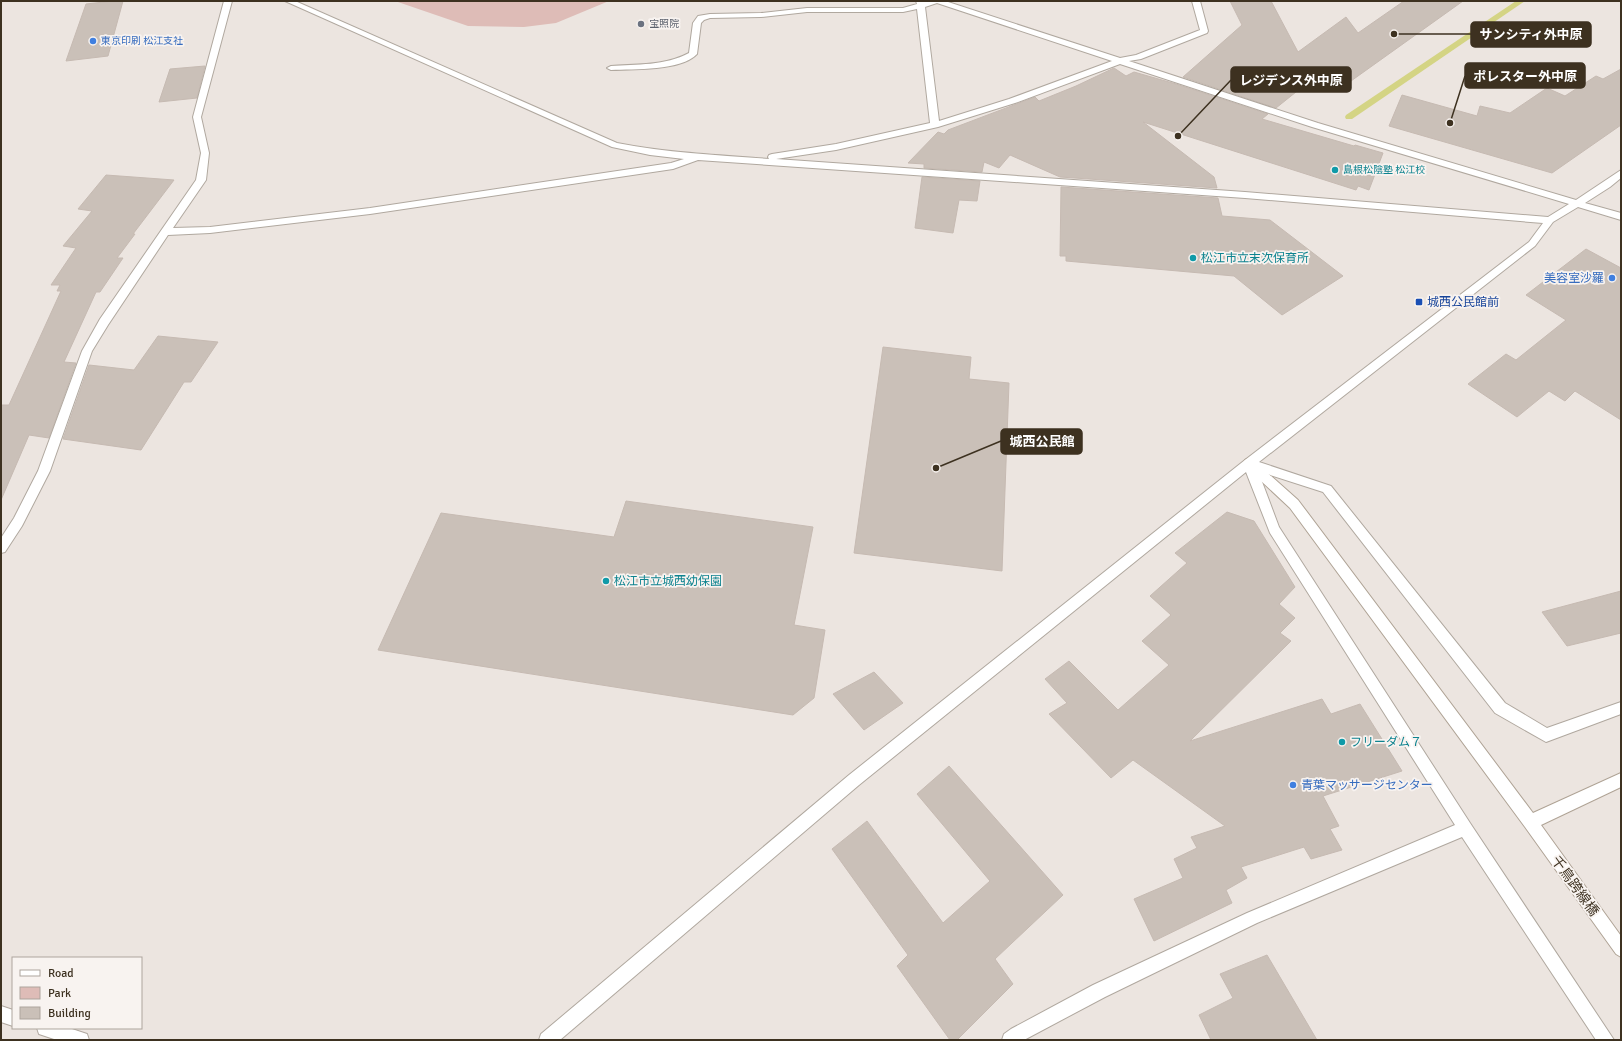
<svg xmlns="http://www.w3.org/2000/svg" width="1622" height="1041" font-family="Signika,'Noto Sans JP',sans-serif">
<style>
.green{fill:#debcb7}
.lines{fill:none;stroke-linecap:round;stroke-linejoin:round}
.stream{fill:#d4d484;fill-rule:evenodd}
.building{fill:#cac0b8;stroke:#c6bab2}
.street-casing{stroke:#b0a89f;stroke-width:2}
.secondary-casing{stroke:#afa395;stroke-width:2}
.street{fill:#fff;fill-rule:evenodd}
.secondary{fill:#fff;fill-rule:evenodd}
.worship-dot{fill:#6b7280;stroke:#f8f3f0;stroke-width:1.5}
.shop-dot{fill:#3f7fe0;stroke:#f8f3f0;stroke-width:1.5}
.culture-dot{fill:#0f9aa8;stroke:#f8f3f0;stroke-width:1.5}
.transit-dot{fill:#1a4fb4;stroke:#f8f3f0;stroke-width:1.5}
.labels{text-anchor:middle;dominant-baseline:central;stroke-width:3.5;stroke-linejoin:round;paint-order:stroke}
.far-worship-label{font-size:10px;fill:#5b616d;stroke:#f8f3f0;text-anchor:start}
.far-shop-label{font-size:10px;fill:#366cbe;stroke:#f8f3f0;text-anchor:start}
.far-culture-label{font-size:10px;fill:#0d838f;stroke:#f8f3f0;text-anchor:start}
.culture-label{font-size:12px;fill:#0d838f;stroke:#f8f3f0;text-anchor:start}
.shop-label{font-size:12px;fill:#366cbe;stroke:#f8f3f0;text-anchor:end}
.transit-label{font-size:12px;fill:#164399;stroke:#f8f3f0;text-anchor:start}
.near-street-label{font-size:14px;fill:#3d3120;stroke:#f8f3f0}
.leader{fill:none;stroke:#3d3120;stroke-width:1.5}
.callout-dot{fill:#3d3120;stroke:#f8f3f0;stroke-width:1.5}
.callout{fill:#3d3120;stroke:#3d3120;stroke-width:1.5}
.callout-label{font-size:13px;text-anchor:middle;font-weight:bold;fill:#fff}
</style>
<rect width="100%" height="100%" fill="#ece5e0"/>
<path class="green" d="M 395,1 L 609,1 L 556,23 L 524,27 L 468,26 Z"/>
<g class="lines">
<path class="stream" d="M 1516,1 L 1525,1 L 1352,119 L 1346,119 L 1345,117 L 1346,115 Z"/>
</g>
<path class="building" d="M 113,1 L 123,1 L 108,56 L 66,61 L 86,4 Z
M 1230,1 L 1271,1 L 1298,52 L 1346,17 L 1358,33 L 1404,1 L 1463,1 L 1351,81 L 1326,68 L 1276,108 L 1183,77 L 1242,25 Z
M 205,66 L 197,98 L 159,102 L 170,69 Z
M 1114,68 L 1126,76 L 1134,72 L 1176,84 L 1268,114 L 1262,119 L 1354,146 L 1355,145 L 1383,153 L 1369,190 L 1358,186 L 1356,190 L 1143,122 L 1214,177 L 1217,188 L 1060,177 L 1010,155 L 999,168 L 984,162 L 982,172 L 924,168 L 924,164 L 908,163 L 938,132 L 944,134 L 948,130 L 1035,97 L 1039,101 L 1076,86 Z
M 1621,69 L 1621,125 L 1552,173 L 1389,126 L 1402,95 L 1477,116 L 1480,106 L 1510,113 L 1547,88 L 1565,96 L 1596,76 L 1603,79 Z
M 106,175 L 174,180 L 133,234 L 135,234 L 117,258 L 123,258 L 100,292 L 96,292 L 64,362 L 76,363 L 49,438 L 29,435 L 1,500 L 1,405 L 9,405 L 61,291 L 57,291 L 60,285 L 51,285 L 76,248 L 63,246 L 92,211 L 78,209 Z
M 922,177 L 980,181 L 977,201 L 959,200 L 953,233 L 915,228 Z
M 1061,187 L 1218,198 L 1222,216 L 1270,220 L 1343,276 L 1282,315 L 1234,276 L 1066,261 L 1066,256 L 1060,256 Z
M 1586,249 L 1621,268 L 1621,420 L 1575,391 L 1565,401 L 1549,391 L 1517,417 L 1468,384 L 1506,354 L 1516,360 L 1566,320 L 1526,295 Z
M 158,336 L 218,342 L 191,382 L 184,382 L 141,450 L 63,439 L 89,365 L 134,370 Z
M 883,347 L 971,357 L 969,379 L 1009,383 L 1002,571 L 854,553 Z
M 626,501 L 813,527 L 794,625 L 825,630 L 814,698 L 793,715 L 378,650 L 441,513 L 614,537 Z
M 1227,512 L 1254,521 L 1295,587 L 1279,604 L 1295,618 L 1280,633 L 1291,641 L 1190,741 L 1322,699 L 1331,714 L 1360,704 L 1402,771 L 1323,796 L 1339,826 L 1330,829 L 1342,850 L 1311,859 L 1304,847 L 1241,867 L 1247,878 L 1226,890 L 1232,903 L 1154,941 L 1134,899 L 1183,878 L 1174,859 L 1197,848 L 1191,837 L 1225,826 L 1133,760 L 1111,778 L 1049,714 L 1067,703 L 1045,679 L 1069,661 L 1118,710 L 1169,665 L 1142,641 L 1171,615 L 1150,596 L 1187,563 L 1175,553 Z
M 1621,591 L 1621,633 L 1567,646 L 1542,612 Z
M 874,672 L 903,703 L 864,730 L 833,694 Z
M 949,766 L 1063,895 L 995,959 L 1013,984 L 957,1040 L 950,1040 L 897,966 L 908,955 L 832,849 L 867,821 L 943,923 L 990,881 L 917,794 Z
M 1267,955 L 1317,1040 L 1211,1040 L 1199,1015 L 1233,998 L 1220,974 Z"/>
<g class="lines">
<g class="street-casing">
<path id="street" d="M 224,1 L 232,1 L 201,117 L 209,153 L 206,180 L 173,228 L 210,227 L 370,208 L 671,163 L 684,159 L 650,155 L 612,147 L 285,1 L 295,1 L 617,143 C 668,153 718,155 769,159 L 768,157 L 769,155 L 772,154 L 836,144 L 930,123 L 917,9 L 903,12 L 807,12 L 761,17 L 710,18 L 704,20 L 701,23 L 697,54 C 681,71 634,69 611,70 L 607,68 L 611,66 C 637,64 665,66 689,53 L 693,23 L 698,16 L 710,14 L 761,13 L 807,8 L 903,8 L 917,4 L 916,1 L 945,1 L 1120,58 L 1136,55 L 1200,30 L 1192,1 L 1200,1 L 1208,31 L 1207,33 L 1141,59 L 1129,61 L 1318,123 L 1576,200 L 1621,170 L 1621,178 L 1610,187 L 1585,203 L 1621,213 L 1621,220 L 1578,207 L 1553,222 L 1535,246 L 1259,462 L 1331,486 L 1505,703 L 1547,728 L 1621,702 L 1621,714 L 1546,742 L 1495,713 L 1323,492 L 1258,471 L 1279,527 L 1470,823 L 1614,1040 L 1596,1040 L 1462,837 L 1257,923 L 1105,997 L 1024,1040 L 1002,1040 L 1004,1034 L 1011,1029 L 1093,985 L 1247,913 L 1455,825 L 1270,533 L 1246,472 L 859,785 L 560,1040 L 539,1040 L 541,1034 L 849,775 L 1245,460 L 1529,242 L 1543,223 L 1245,198 L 698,160 L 673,169 L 370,214 L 210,233 L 168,235 L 108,325 L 92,351 L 50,471 L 22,526 L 5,552 L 1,553 L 1,538 L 14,518 L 38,471 L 82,351 L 100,319 L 196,180 L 201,153 L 193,117 ZM 937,3 L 1112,61 L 1009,99 L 939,121 L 925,7 ZM 1120,64 L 1312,127 L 1569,204 L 1548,217 L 1245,192 L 776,159 L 836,150 L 938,127 L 1015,103 Z
M 1,1006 L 13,1010 L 13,1026 L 1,1022 Z
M 37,1028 L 69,1028 L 87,1034 L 89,1040 L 57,1040 L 39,1034 Z"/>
</g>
<g class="secondary-casing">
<path id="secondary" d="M 1249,458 L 1253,460 L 1298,500 L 1533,813 L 1621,773 L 1621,787 L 1541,825 L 1621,936 L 1621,957 L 1616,954 L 1525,827 L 1290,508 L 1245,466 L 1243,463 L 1245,460 Z"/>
</g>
<use href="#street" class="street"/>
<use href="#secondary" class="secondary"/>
</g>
<circle class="worship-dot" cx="641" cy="24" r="4"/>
<g class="shop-dot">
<circle cx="93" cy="41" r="4"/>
<circle cx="1612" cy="278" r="4"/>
<circle cx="1293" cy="785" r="4"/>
</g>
<g class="culture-dot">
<circle cx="1335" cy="170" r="4"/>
<circle cx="1193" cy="258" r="4"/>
<circle cx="606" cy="581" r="4"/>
<circle cx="1342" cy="742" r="4"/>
</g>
<rect class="transit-dot" x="1415" y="298" width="8" height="8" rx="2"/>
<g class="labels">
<g class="far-worship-label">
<text x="649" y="24">宝照院</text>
</g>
<g class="far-shop-label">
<text x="101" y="41">東京印刷 松江支社</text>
</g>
<g class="far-culture-label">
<text x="1343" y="170">島根松陰塾 松江校</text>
</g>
<g class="culture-label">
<text x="1201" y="258">松江市立末次保育所</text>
<text x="614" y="581">松江市立城西幼保園</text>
<text x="1350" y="742">フリーダム７</text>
</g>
<g class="shop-label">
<text x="1604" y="278">美容室沙羅</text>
<text x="1301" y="785" text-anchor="start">青葉マッサージセンター</text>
</g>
<g class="transit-label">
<text x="1427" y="302">城西公民館前</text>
</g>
<g class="near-street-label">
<text transform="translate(1575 886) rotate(54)">千鳥跨線橋</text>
</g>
</g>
<path class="leader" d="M1394 34L1471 34M1450 123L1465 76M1178 136L1231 80M936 468L1001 441"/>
<g class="callout-dot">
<circle cx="1394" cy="34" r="4"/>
<circle cx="1450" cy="123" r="4"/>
<circle cx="1178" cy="136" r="4"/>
<circle cx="936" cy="468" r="4"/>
</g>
<g class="callout">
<rect x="1471" y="22" width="120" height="25" rx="4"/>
<rect x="1465" y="63" width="120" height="25" rx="4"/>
<rect x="1231" y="67" width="120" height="25" rx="4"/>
<rect x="1001" y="429" width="81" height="25" rx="4"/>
</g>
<g class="callout-label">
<text x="1531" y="39">サンシティ外中原</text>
<text x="1525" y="81">ポレスター外中原</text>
<text x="1291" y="85">レジデンス外中原</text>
<text x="1042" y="446">城西公民館</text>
</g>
<rect width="1622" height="1041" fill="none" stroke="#3d3120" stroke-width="4"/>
<rect x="12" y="957" width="130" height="72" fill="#f8f3f0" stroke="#ada59d"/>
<rect x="20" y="970" width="20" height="6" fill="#ffffff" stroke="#ada59d"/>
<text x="48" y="977" font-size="12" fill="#3d3120">Road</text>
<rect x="20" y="987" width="20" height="12" fill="#debcb7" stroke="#ada59d"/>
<text x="48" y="997" font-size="12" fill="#3d3120">Park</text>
<rect x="20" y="1007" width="20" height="12" fill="#cac0b8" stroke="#ada59d"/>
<text x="48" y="1017" font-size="12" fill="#3d3120">Building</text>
</svg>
